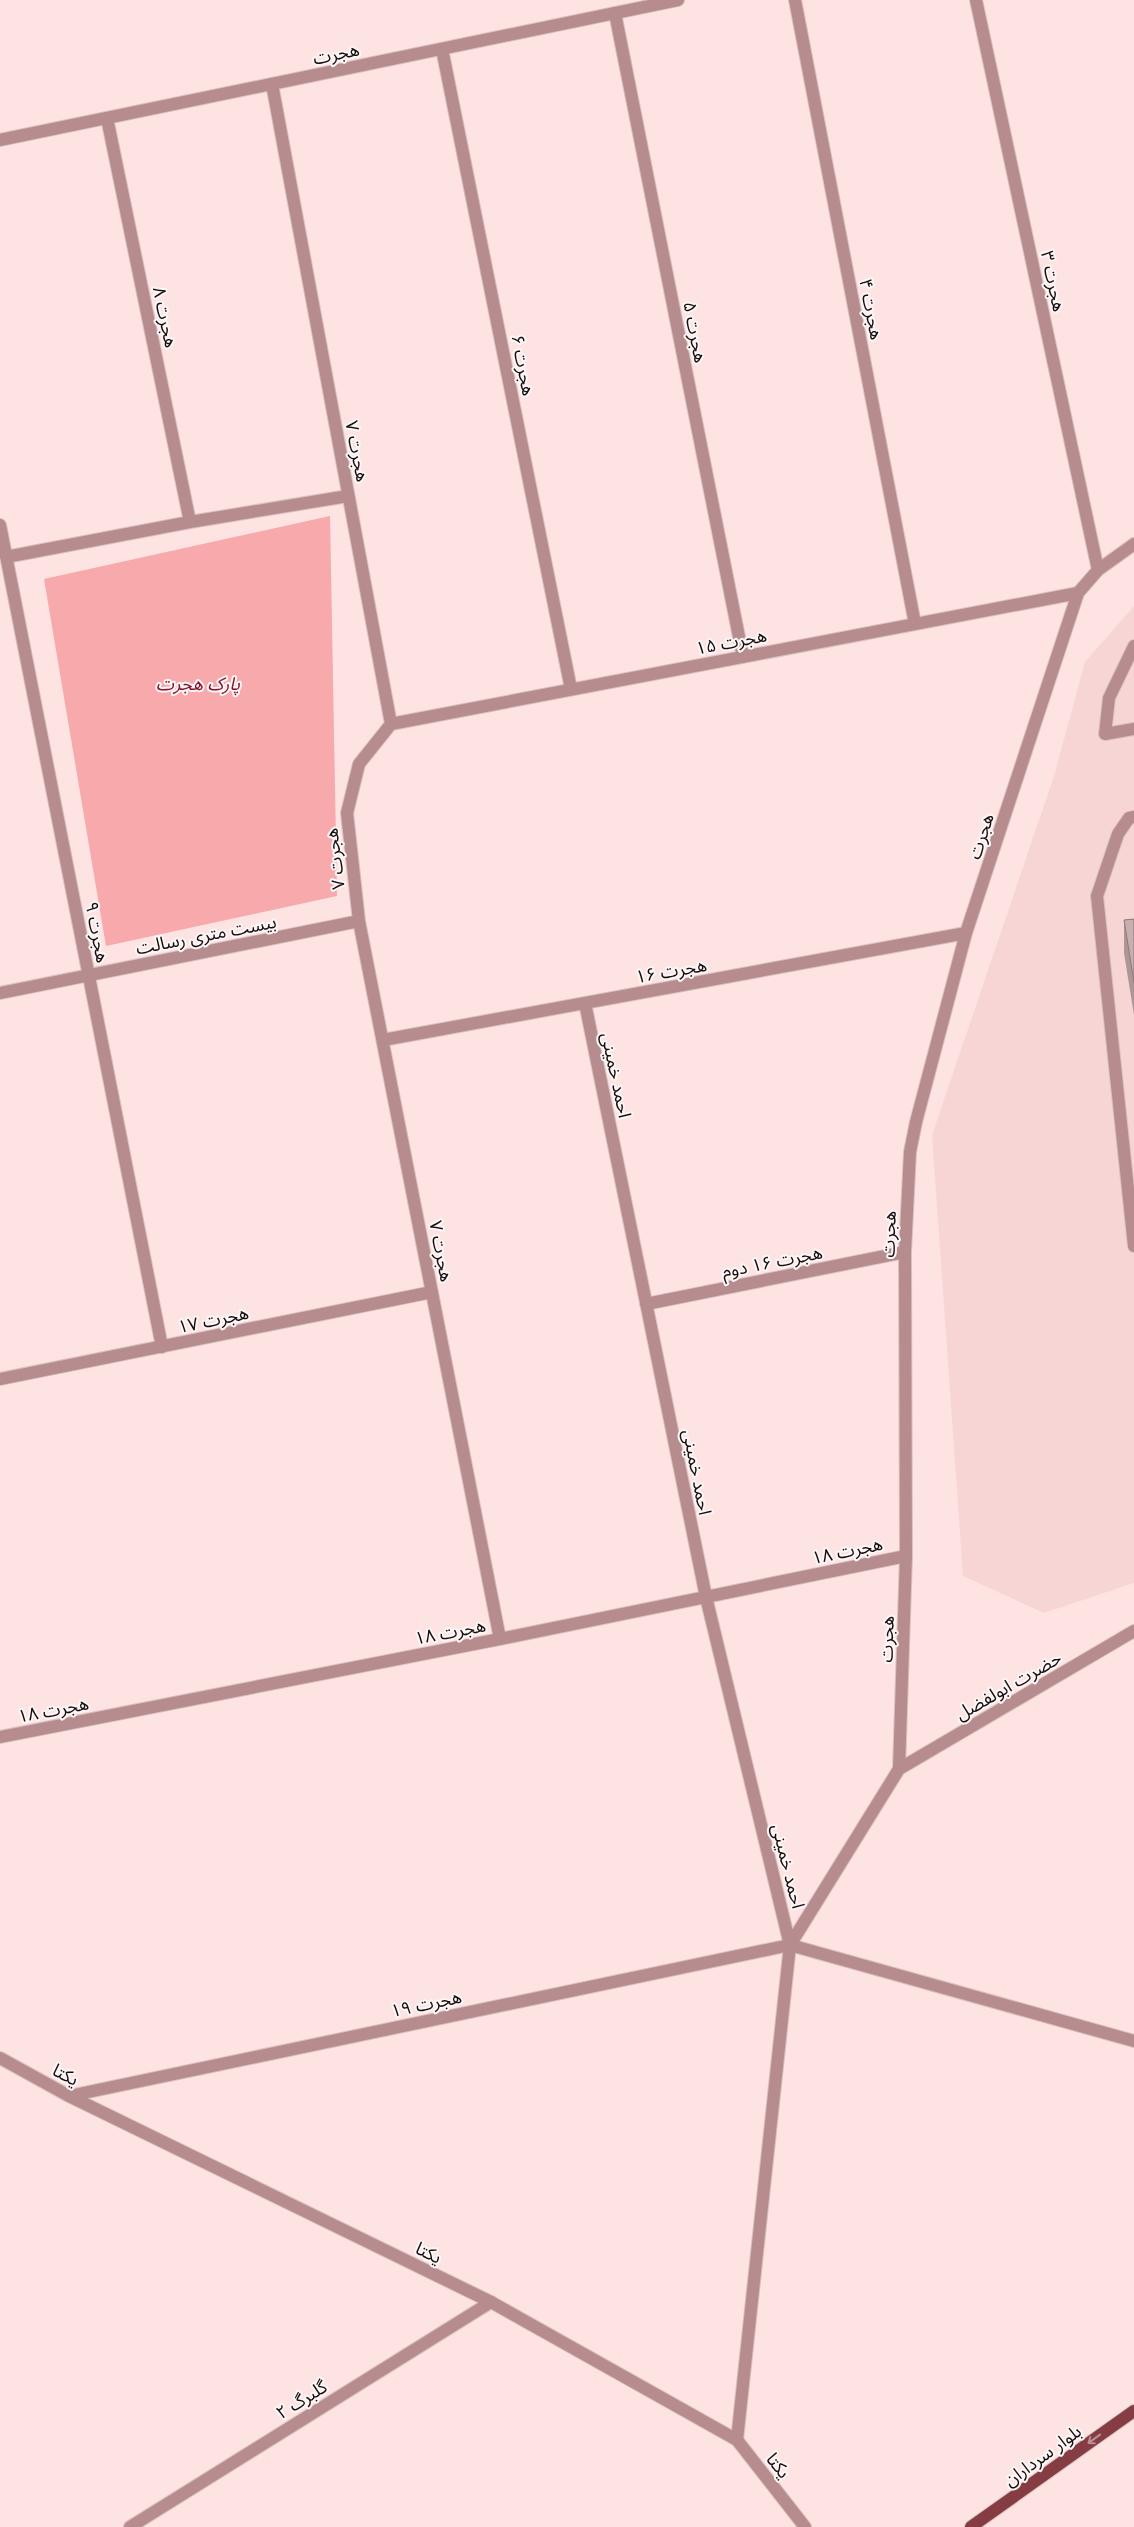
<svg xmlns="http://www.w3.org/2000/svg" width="1134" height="2527" font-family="'Noto Serif','Noto Sans Arabic',serif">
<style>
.built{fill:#f7d5d5}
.green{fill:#f7a9ac}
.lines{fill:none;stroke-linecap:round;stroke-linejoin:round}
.service-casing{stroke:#d9c1c1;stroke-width:14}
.minor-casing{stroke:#d9c1c1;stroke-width:14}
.tertiary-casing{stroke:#d9c1c1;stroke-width:14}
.primary-casing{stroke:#d9c1c1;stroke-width:14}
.service{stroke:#b78c8e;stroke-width:12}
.minor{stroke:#b78c8e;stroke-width:12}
.tertiary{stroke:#b78c8e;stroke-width:12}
.primary{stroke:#853d43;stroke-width:12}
.wall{fill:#ac9696}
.building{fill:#c8aeaf;stroke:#8c7a7a}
.oneway{stroke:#bb9094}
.labels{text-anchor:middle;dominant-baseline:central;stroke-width:4;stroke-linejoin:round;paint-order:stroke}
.street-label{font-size:18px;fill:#160e0e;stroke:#fcf6f6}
.park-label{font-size:18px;font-style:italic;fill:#84132b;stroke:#fcf6f6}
</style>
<rect width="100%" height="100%" fill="#fee3e3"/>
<path class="built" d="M 1134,606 L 1134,1583 L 1044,1613 L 963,1576 L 932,1135 L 1054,776 L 1085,662 Z"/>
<path class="green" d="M 330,516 L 337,896 L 106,946 L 44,579 Z"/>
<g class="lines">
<g class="service-casing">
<path id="service" d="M 1134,646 L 1109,698 L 1105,734 L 1134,729
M 1134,817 L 1129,818 L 1118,834 L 1097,896 L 1134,1246"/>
</g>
<g class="minor-casing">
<path id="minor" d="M 795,0 L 915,624
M 976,0 L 1098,570
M 615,13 L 743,657
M 442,49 L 571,689
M 272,84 L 391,724 L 359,764 L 347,813 L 359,921 L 500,1639
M 107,118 L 190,522
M 0,525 L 162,1347
M 6,557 L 190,522 L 348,496
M 391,724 L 1078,593
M 0,993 L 359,921
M 585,1003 L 706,1597 L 790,1945 L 737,2440
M 383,1040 L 966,933
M 646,1304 L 905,1252
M 0,1379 L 432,1292
M 0,1737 L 500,1639 L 906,1556
M 899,1769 L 1134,1631
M 790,1945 L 899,1769 L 906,1556 L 905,1252 L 910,1152 L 916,1122 L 966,933 L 1078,593 L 1098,570 L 1134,544
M 69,2096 L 790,1945 L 1134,2041
M 130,2527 L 491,2302"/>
</g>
<g class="tertiary-casing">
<path id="tertiary" d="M 0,140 L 678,0
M 0,2058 L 69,2096 L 491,2302 L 737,2440 L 805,2527"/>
</g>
<g class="primary-casing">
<path id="primary" d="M 971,2527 L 1134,2411"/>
</g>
<use href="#service" class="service"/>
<use href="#minor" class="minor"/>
<use href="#tertiary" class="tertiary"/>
<use href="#primary" class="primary"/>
</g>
<path class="wall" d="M 1134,919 L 1134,1015 L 1124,953 L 1124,920 Z"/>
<path class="building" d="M 1134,919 L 1134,982 L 1124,920 Z"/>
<defs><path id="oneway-shaft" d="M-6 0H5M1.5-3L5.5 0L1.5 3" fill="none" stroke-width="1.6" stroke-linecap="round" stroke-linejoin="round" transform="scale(1.25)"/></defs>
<use class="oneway" href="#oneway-shaft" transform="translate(1094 2439) rotate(144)"/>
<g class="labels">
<g class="street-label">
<text transform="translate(336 53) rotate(-12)">هجرت</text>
<text transform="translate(1054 281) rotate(78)">هجرت ۳</text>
<text transform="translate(872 309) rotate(79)">هجرت ۴</text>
<text transform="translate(166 317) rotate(78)">هجرت ۸</text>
<text transform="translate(696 332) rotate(79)">هجرت ۵</text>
<text transform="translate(524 365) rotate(79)">هجرت ۶</text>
<text transform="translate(358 451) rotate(79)">هجرت ۷</text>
<text transform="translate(731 641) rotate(-11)">هجرت ۱۵</text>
<text transform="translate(980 836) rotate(-72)">هجرت</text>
<text transform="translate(334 859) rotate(-97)">هجرت ۷</text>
<text transform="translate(98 932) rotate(79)">هجرت ۹</text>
<text transform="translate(206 934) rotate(-11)">بیست متری رسالت</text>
<text transform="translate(671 970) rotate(-10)">هجرت ۱۶</text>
<text transform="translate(617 1075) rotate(78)">احمد خمینی</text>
<text transform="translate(888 1234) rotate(-88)">هجرت</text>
<text transform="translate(442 1251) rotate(79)">هجرت ۷</text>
<text transform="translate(772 1261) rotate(-11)">هجرت ۱۶ دوم</text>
<text transform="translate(213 1319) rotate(-12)">هجرت ۱۷</text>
<text transform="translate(698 1472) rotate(79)">احمد خمینی</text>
<text transform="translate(847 1550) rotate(-12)">هجرت ۱۸</text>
<text transform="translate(450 1631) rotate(-11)">هجرت ۱۸</text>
<text transform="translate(886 1639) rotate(-88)">هجرت</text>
<text transform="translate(1008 1685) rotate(-30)">حضرت ابولفضل</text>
<text transform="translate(53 1709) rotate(-11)">هجرت ۱۸</text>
<text transform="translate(789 1866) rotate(76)">احمد خمینی</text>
<text transform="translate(426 2003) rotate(-12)">هجرت ۱۹</text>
<text transform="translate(66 2074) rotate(28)">یکتا</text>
<text transform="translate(429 2252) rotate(26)">یکتا</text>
<text transform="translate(301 2399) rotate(-32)">گلبرگ ۲</text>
<text transform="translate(1042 2455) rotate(-36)">بلوار سرداران</text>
<text transform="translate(779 2465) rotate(52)">یکتا</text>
</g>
<g class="park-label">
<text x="198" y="683">پارک هجرت</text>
</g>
</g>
</svg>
